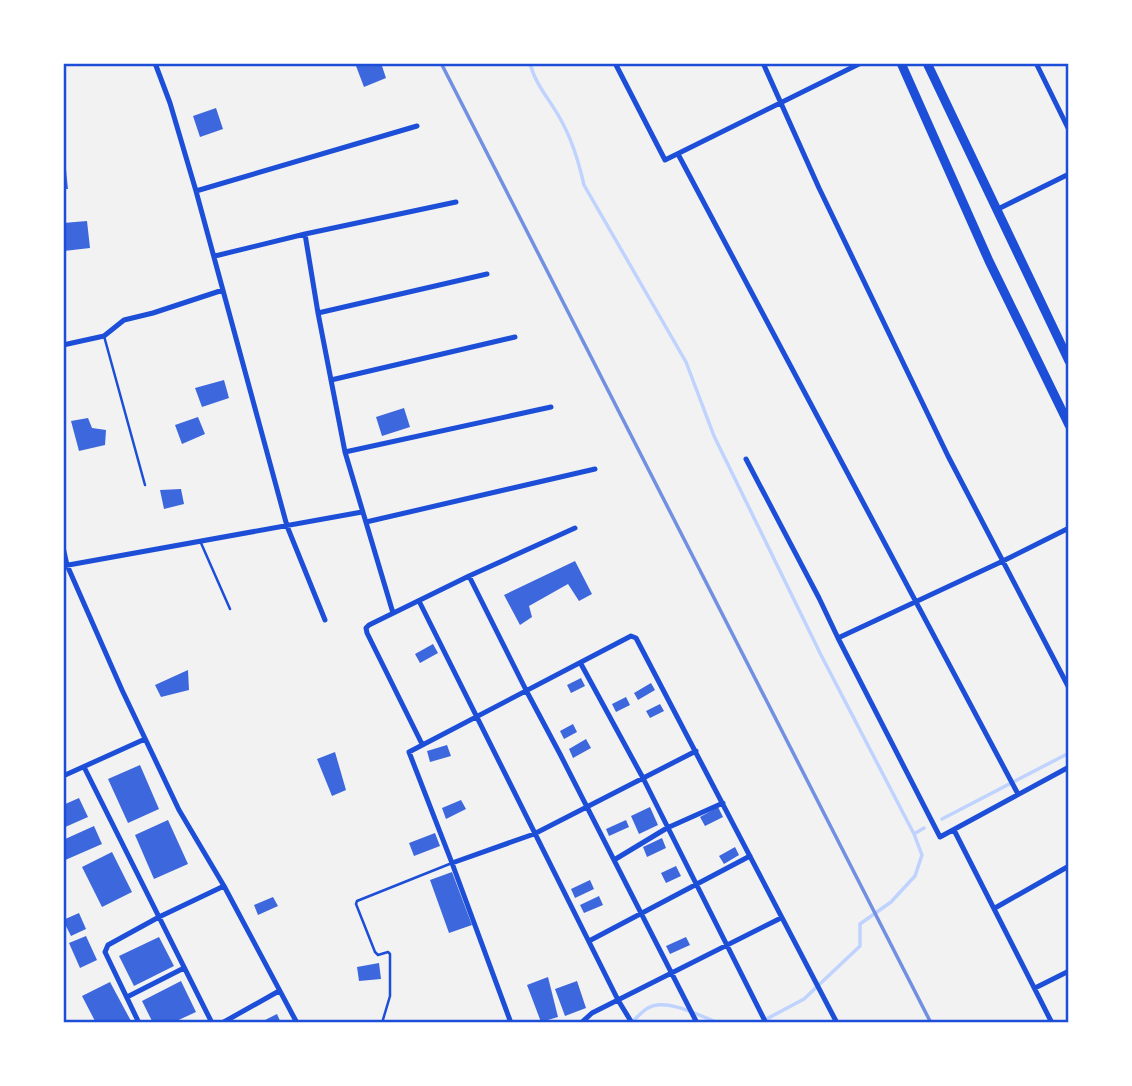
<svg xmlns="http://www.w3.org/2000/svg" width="1132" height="1086" font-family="'Source Sans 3',sans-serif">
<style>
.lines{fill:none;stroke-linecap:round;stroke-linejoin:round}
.stream{stroke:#bfd3fe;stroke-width:3.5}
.building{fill:#3d67dc}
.service{stroke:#1d4ed8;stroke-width:2.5}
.minor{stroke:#1d4ed8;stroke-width:5}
.primary{stroke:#1d4ed8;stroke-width:9}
.rail{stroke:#7290e2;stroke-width:3.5}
.neatline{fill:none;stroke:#1d4ed8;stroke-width:2.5}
</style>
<rect width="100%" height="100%" fill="#f2f2f2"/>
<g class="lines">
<path class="stream" d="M 530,63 C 535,85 552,102 562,122 C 573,142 579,163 584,185 L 686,362 L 714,436 L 821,655 L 914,834 L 922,855 L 915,876 L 891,902 L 860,924 L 860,946 L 804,999 L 759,1023
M 942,819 L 1069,753
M 914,834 L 924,828
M 631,1023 C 637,1018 642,1011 648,1008 C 665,997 701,1016 718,1023"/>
</g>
<path class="building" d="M 363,63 L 381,63 L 386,78 L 364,87 L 356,66 Z
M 216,108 L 223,129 L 200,137 L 193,116 Z
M 65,160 L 68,189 L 63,189 L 63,161 Z
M 87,221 L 90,248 L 64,251 L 63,223 Z
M 224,380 L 229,398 L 202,407 L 195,388 Z
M 404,408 L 410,427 L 382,436 L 376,417 Z
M 198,417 L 205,434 L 182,444 L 175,425 Z
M 88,418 L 92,428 L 106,430 L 105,445 L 79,451 L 71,421 Z
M 181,489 L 184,504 L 164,509 L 160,490 Z
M 575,561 L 592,594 L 579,601 L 568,584 L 529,606 L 532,617 L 520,625 L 504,595 Z
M 433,644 L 438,653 L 420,663 L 415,654 Z
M 188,670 L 189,690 L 161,697 L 155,685 Z
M 581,678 L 585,686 L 571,693 L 567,685 Z
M 651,683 L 655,690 L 638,700 L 634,693 Z
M 626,697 L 630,705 L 616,712 L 612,704 Z
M 660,704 L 664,711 L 650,718 L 646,711 Z
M 573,724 L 577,732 L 564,739 L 560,731 Z
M 586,739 L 591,748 L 573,758 L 569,749 Z
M 447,745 L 451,756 L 430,762 L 427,751 Z
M 335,752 L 346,790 L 332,796 L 317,759 Z
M 140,765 L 159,809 L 128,823 L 108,779 Z
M 79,798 L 88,817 L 63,828 L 63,805 Z
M 461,800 L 466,809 L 446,819 L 442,808 Z
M 650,807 L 658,825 L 639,834 L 631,816 Z
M 718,807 L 723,817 L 705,826 L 700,817 Z
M 168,820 L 188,864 L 154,879 L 135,835 Z
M 626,820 L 629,827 L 609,836 L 606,829 Z
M 94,826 L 102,844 L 63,861 L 63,840 Z
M 435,833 L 440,846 L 414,856 L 409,843 Z
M 662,838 L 666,848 L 647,857 L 643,847 Z
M 735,847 L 739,855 L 724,864 L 719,856 Z
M 112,852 L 132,892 L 102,907 L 82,867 Z
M 676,866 L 681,876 L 666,883 L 661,873 Z
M 452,872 L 472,925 L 449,933 L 430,880 Z
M 590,880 L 594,889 L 575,898 L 571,889 Z
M 599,896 L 603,905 L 584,913 L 580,905 Z
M 273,897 L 278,906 L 258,915 L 254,905 Z
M 79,913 L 86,929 L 71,936 L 63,920 Z
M 86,936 L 97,960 L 80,968 L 69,943 Z
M 159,937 L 174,966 L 134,986 L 119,956 Z
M 686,937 L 690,945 L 670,954 L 666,946 Z
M 379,963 L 381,979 L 359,981 L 357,967 Z
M 548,977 L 558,1017 L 541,1022 L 527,985 Z
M 181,981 L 196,1012 L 172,1023 L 153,1023 L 142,1001 Z
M 577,981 L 586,1008 L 565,1016 L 555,989 Z
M 110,982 L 131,1021 L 128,1023 L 96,1023 L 82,996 Z
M 277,1014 L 281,1023 L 259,1023 Z"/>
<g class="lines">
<path class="service" d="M 104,336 L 145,485
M 201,543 L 230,609
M 382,1023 L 390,996 L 390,954 L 388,952 L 378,955 L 375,952 L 356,904 L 357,901 L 452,863"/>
<path class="minor" d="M 155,63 L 170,103 L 196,191 L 287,526 L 325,620
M 615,63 L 665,160 L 861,63
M 763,63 L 819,188 L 948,456 L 1069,688
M 1036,63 L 1069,130
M 678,154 L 1018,794
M 196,191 L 417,126
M 998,209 L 1069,174
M 305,234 L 318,313 L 345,452 L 393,613
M 215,256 L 305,234 L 456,202
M 318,313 L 487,274
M 63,345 L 104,336 L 124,320 L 153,313 L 223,290
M 331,380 L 515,337
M 345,452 L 551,407
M 746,459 L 819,598 L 838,638 L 940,837 L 1069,767
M 366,522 L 595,469
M 63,547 L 67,565 L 122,690 L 179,810 L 224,886 L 297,1023
M 63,566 L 362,512
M 469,576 L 527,692 L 560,754 L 697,1023
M 419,601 L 618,1000 L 632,1023
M 838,638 L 1003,561 L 1069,528
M 581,664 L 643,778 L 766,1023
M 422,744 L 367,633 L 366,628 L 369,625 L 469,576 L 575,528
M 84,767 L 212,1023
M 63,776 L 145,739
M 954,830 L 1052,1023
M 614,860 L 667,828 L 723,803
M 452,863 L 534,834 L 696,751
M 995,908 L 1069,866
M 589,941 L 750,856
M 1035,988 L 1069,971
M 127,997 L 184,968
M 139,1023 L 105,952 L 108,945 L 159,917 L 224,886
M 222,1023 L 279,991
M 511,1023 L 452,863 L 409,752 L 631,636 L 636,638 L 837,1023
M 581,1023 L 592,1013 L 781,918"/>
<path class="primary" d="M 901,63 L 989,261 L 1069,425
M 927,63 L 1069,361"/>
<path class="rail" d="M 441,63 L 931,1023"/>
</g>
<rect width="1132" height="1086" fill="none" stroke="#ffffff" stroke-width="130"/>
<rect x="65" y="65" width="1002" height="956" class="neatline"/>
</svg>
